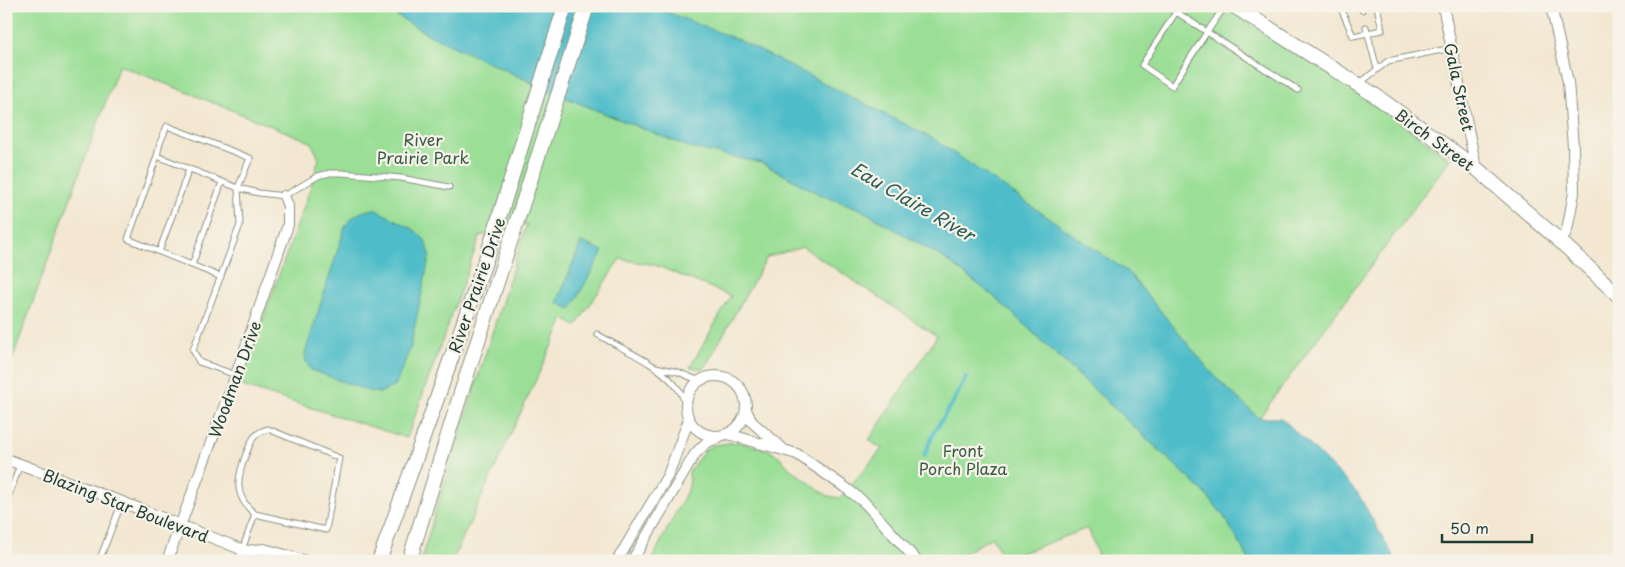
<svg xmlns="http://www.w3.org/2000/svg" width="1625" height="567" font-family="'Playpen Sans',sans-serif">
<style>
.green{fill:#9bdf97;stroke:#5d8e66}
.water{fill:#50bdc9;stroke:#387d7e}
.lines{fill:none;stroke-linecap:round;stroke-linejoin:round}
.stream{stroke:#50bdc9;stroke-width:4}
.lane-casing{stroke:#899282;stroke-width:7}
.street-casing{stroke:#899282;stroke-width:12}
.secondary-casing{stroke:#899282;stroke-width:16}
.lane{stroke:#fff;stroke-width:5}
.street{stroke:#fff;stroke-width:10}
.secondary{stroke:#fff;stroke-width:14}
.labels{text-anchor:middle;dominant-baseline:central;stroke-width:4.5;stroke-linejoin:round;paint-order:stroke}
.street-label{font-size:16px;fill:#1f3d34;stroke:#f7f3e8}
.park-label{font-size:16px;fill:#385d48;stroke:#f7f3e8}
.water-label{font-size:18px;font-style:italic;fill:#2b5d59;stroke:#f7f3e8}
</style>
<rect width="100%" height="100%" fill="#f7f3e8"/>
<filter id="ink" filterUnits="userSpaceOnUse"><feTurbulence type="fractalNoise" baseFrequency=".02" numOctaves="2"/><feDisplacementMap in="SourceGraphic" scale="10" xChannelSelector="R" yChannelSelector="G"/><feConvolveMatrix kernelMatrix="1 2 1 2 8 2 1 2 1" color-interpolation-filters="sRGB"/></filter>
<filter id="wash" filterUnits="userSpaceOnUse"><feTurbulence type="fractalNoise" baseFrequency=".0096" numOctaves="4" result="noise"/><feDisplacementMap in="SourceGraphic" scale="20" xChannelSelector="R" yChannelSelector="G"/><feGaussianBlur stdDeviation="1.12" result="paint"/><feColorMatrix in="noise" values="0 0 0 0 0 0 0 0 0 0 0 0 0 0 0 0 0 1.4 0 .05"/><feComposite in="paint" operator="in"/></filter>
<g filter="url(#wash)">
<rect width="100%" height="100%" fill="#f3e7d1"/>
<path class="green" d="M 6,6 L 381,6 L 429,35 L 559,95 L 640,128 L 761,163 L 821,195 L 858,208 L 944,258 L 997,299 L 1204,492 L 1223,515 L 1250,561 L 1100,561 L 1088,528 L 1024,552 L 1003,557 L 992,537 L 950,561 L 660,561 L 653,557 L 689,487 L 689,473 L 692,467 L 706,449 L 713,445 L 738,442 L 766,449 L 779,456 L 789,468 L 828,496 L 840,498 L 882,449 L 869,440 L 937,336 L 803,247 L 767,257 L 704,369 L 690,367 L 731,296 L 655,265 L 620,259 L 576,326 L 564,319 L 452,561 L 421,561 L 439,499 L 527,224 L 480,236 L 407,438 L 239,385 L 307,198 L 319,159 L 311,142 L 119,65 L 6,376 Z
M 600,6 L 1223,6 L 1327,73 L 1391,116 L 1450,159 L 1259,418 L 1216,378 L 1128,272 L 654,7 L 606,9 Z"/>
<path class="water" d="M 381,6 L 600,6 L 606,9 L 654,7 L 741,41 L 932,138 L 1128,272 L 1216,378 L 1259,418 L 1281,418 L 1309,444 L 1357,492 L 1396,561 L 1250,561 L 1223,515 L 1204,492 L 997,299 L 944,258 L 858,208 L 821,195 L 762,163 L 691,148 L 559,95 L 429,35 Z
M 374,209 L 415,230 L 425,240 L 430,254 L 410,349 L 395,386 L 379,393 L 368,391 L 311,370 L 306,362 L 305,353 L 345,227 C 354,214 359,212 374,209 Z
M 581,242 L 603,251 L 571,309 L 557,303 Z"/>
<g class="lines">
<path class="stream" d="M 924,456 L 934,432 L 952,404 L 966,377
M 826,561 L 826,560"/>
</g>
</g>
<g filter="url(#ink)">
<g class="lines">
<g class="lane-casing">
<path id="lane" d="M 1167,6 L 1207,32 L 1225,6
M 1340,6 L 1353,36 L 1382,30 L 1377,6
M 1361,6 L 1362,10
M 1176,12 L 1142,65 L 1172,86 L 1207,32 L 1298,90
M 1366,27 L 1377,69
M 1360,83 L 1388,61 L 1452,48
M 157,156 L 160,143 L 167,126 L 250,158 L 238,188 L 259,193 L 284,196 L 318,176 L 330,173 L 342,173 L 401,178 L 449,187
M 159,252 L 189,169
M 192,265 L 222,182
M 221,277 L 128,239 L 157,156 L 238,188 L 240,225 L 193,350 L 199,362 L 236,375
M 597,334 C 624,351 660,363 679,390 C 683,395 684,402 687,408
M 656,367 L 678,372 L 700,381
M 6,503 L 20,465
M 99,561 L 122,502
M 238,561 L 255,514 L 326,530 L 339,458 L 268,429 C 253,433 252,440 246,454 C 237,478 233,496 255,514"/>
</g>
<g class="street-casing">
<path id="street" d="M 1443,6 L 1476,168
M 1551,6 L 1568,82 L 1573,147 L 1574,193 L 1567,230 L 1561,242
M686 406a30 30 0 1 1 60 0a30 30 0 1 1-60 0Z
M 746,410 L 752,422 L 782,448
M 728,434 L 797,454 L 846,488 L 865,503 L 917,561
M 6,459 L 122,502 L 246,551 L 256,561
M 246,551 L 264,549 L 306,561
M 167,561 L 236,375 L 288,225 L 288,206 L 284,196
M 617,561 L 668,475 L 689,419
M 632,561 L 695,454 L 706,443 L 719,437"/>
</g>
<g class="secondary-casing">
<path id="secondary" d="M 1234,6 L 1376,96 L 1476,168 L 1561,242 L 1619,296
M 379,561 L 434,407 L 488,253 L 565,6
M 409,561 L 460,396 L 587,6"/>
</g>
<use href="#lane" class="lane"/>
<use href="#street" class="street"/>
<use href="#secondary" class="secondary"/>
</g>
</g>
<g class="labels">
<g class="street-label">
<text transform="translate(1460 87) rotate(78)">Gala Street</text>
<text transform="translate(1435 139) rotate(36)">Birch Street</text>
<text transform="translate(476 285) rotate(-71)">River Prairie Drive</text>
<text transform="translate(234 379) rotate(-70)">Woodman Drive</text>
<text transform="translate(126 505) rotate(21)">Blazing Star Boulevard</text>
</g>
<g class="park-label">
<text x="423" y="139">River<tspan x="423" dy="18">Prairie Park</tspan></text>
<text x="963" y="450">Front<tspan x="963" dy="18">Porch Plaza</tspan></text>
</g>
<g class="water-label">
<text transform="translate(913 201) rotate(30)">Eau Claire River</text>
</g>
</g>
<rect width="1625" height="567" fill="none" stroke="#f7f3e8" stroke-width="25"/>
<path d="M1442 534v8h90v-8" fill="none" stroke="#1f3d34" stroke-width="2.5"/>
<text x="1450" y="534" font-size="15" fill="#1f3d34" stroke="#f7f3e8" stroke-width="4" paint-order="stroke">50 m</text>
</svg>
